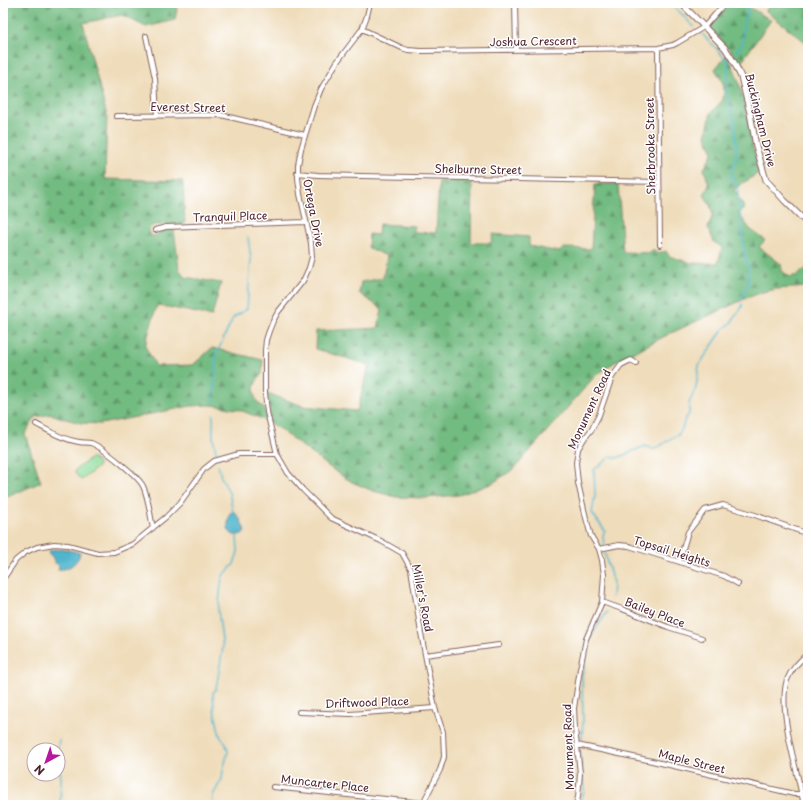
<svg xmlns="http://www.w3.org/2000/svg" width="811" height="808" font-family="'Playpen Sans',sans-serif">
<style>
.forest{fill:url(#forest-firs);stroke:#5e6d56}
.pitch{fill:#8ddb99;stroke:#6c7d62}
.water{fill:#4fb6ce;stroke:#4c6a7c}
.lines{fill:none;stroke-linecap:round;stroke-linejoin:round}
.stream{stroke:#4fb6ce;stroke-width:1.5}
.minor-casing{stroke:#84615d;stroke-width:6}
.tertiary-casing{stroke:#84615d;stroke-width:7}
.minor{stroke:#fff;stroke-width:4}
.tertiary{stroke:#fff;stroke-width:5}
.labels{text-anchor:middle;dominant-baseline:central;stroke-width:3;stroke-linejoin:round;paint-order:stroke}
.street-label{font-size:11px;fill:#4a1f2b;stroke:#fff}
</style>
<defs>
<pattern id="forest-firs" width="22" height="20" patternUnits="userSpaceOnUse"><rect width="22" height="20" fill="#72bb81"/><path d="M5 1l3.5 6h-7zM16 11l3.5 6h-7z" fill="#60976a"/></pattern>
</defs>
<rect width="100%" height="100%" fill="#fff"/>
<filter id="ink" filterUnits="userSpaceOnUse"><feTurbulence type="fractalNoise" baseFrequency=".025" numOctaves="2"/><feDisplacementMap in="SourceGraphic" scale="8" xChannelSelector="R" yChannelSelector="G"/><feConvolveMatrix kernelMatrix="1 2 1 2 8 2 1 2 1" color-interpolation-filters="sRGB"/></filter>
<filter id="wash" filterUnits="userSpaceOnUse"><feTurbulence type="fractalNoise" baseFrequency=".012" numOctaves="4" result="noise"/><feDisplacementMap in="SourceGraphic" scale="16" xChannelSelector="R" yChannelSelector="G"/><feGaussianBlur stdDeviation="0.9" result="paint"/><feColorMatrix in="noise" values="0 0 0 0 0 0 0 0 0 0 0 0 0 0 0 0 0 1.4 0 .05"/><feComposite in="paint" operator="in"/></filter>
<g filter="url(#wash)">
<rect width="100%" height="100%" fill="#efdcba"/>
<path class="forest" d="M 3,3 L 178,3 L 175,20 L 146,27 L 122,15 L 83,23 L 107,116 L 105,179 L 183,181 L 185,224 L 154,225 C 146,229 147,235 155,236 L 165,229 L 174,229 L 179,269 L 185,277 L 221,283 L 212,316 L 157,305 L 145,346 L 156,366 L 193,365 L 212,348 L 263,360 L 262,374 C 253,383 251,394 259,404 C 260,404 263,407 264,408 C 266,412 266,417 267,421 L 240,410 L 220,406 L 211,405 L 191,406 L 101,424 L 81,423 L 62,418 L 51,414 L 36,417 L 25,434 L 41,482 L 3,499 Z
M 729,3 L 742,3 L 771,20 L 739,65 L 732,52 L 711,30 L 710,28 L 710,25 Z
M 770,3 L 808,3 L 808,44 L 766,11 Z
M 727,55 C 741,79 745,106 750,133 C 752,146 756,159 760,172 L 734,189 L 745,209 L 738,213 L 750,229 L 765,240 L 759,247 L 781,264 L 782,271 L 790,277 L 798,275 L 808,267 L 808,287 L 777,289 L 763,292 L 747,298 L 671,333 L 615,362 L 595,376 L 514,469 L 491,484 L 459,495 L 425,498 L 396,497 L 373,491 L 352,482 L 336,472 L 281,430 L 271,424 L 267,393 L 303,406 L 357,411 L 369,365 L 315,349 L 316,331 L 378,328 L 382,309 L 359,293 L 361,282 L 383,278 L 387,256 L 368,248 L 369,234 L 378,235 L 379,224 L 415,226 L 414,232 L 436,233 L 439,181 L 472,182 L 471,243 L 491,243 L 493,234 L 529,237 L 529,246 L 559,252 L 564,248 L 591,249 L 595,184 L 618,184 L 623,252 L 651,253 L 653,249 C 657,253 661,253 666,251 L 669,256 L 691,263 L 718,263 L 722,247 L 714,242 L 708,228 L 713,214 L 710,205 L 704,195 L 709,185 L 704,169 L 713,152 L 706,136 L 711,112 L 723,100 L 724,85 L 715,69 Z"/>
<path class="pitch" d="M 91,458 L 93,458 L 98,464 L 98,467 L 82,480 L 80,479 L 75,473 L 75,470 Z"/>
<path class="water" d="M 233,512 L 235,512 L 240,519 L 245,530 C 244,535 238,535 234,535 C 225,531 228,522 230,513 Z
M 55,549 L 57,550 C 64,548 73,551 80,553 C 79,562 67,571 58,569 L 59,566 L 58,564 L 55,563 L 52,556 L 49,554 L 49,552 L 50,550 L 52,550 Z"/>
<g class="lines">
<path class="stream" d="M 673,5 L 693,26
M 702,34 C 712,44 722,53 729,65 C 726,80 725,93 730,108 C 731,112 733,114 734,119 C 736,128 737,155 735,163 C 734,167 732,171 730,175 L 737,186 L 745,256 L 748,265 L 748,284 L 742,296 L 741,300
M 736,52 L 743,42 L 743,22 L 748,11 L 746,6 L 744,3
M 214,401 L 216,355 L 233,318 L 247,309 L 251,259 L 248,238
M 213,415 L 213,436 L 217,457
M 218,465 L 221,477 L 229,492 L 233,512
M 604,547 L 603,535 L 605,531 L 592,513 L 595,496 L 594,470 L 610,457 L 617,458 L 645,446 L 654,449 L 663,444 L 673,437 L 678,435 L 682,429 L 685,419 L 689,414 L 689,403 L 696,388 L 699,365 L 724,328 L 730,324 L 742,307 L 742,304
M 605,554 L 613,583 L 612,597
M 582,739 L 583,721 L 582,675 L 584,670 L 587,643 L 607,612
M 59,740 L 58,748 L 61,780 L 60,805
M 213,805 L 213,795 L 222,779 L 223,770 L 228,752 L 226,744 L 220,736 L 214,709 L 213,693 L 216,689 L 223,647 L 218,610 L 222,577 L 234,564 L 238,552 L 237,535
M 579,805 L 584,792 L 580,751"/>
</g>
</g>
<g filter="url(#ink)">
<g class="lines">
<g class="minor-casing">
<path id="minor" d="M 370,3 L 367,16 L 362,29 L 337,62 L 321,89 L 314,106 L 301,149 L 298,165 L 298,178 L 300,194 L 311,243 L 312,257 L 309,268 L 303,281 L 278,312 L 273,321 L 269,331 L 266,340 L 265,350 L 265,393 L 267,412 L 277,454 L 288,473 L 303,490 L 331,518 L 381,541 L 402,553 L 411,569 L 421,633 L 435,708 L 443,732 L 444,757 L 440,770 L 422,805
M 515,3 L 516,50
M 362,29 L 402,48 L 408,50 L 421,51 L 658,48 L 673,45 L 677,43 L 704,27 L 725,3
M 146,36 L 155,78 L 157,115
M 658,48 L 660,245
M 116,116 L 221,115 L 305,135
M 297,173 L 318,175 L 361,176 L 659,182
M 155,230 L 166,227 L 306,222
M 36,424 C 51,432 62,439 79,442 C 83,443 87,442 91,443 C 102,447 138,476 143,486 C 149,499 150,515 153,528
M 599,549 L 619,545 L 629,546 L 724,576 L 738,584
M 679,562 L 688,532 L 705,510 L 723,505 L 755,515 L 808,534
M 3,579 L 16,560 L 26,552 L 37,547 L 54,544 L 68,545 L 98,553 L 114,552 L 133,544 L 166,517 L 180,503 L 204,469 L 214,461 L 239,454 L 277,454
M 602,602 L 622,609 L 668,627 L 702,638
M 425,655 L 499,645
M 299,712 L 350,714 L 435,708
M 577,745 L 652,761 L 794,794 L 801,794
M 273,787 L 423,803
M 576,805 L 578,797 L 580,773 L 575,729 L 574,708 L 580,669 L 586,639 L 602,602 L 604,575 L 602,560 L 599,549 L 591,536 L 586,518 L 578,483 L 576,463 L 578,449 L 584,439 L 592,429 L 599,415 L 612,377 L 621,365 L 631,360 L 636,363
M 804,805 C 802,796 800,787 798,778 C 792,753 779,704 787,680 C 791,669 800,661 808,653"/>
</g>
<g class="tertiary-casing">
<path id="tertiary" d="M 681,3 L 725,48 L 734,62 L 741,77 L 750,113 L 756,146 L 766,180 L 785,201 L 808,224"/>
</g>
<use href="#minor" class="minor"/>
<use href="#tertiary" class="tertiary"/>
</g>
</g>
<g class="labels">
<g class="street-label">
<text transform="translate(533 41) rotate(-1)">Joshua Crescent</text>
<text transform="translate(188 107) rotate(1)">Everest Street</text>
<text transform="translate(761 120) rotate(76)">Buckingham Drive</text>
<text transform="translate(650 146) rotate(-91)">Sherbrooke Street</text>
<text transform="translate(478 169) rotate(1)">Shelburne Street</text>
<text transform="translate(314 213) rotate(79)">Ortega Drive</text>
<text transform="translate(230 216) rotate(-2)">Tranquil Place</text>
<text transform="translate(589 409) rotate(-65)">Monument Road</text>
<text transform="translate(672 551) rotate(17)">Topsail Heights</text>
<text transform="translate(423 598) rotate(79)">Miller's Road</text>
<text transform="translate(655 612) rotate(21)">Bailey Place</text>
<text transform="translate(367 702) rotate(-2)">Driftwood Place</text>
<text transform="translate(568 747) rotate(-92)">Monument Road</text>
<text transform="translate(692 761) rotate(14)">Maple Street</text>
<text transform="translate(325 783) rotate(6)">Muncarter Place</text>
</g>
</g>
<rect width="811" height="808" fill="none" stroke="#fff" stroke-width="16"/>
<g transform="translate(46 762) rotate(220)"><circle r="19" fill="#ffffff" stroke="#b7a5aa"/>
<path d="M0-3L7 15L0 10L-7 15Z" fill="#b5179e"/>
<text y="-6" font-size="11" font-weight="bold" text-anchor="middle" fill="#4a1f2b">N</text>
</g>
</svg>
